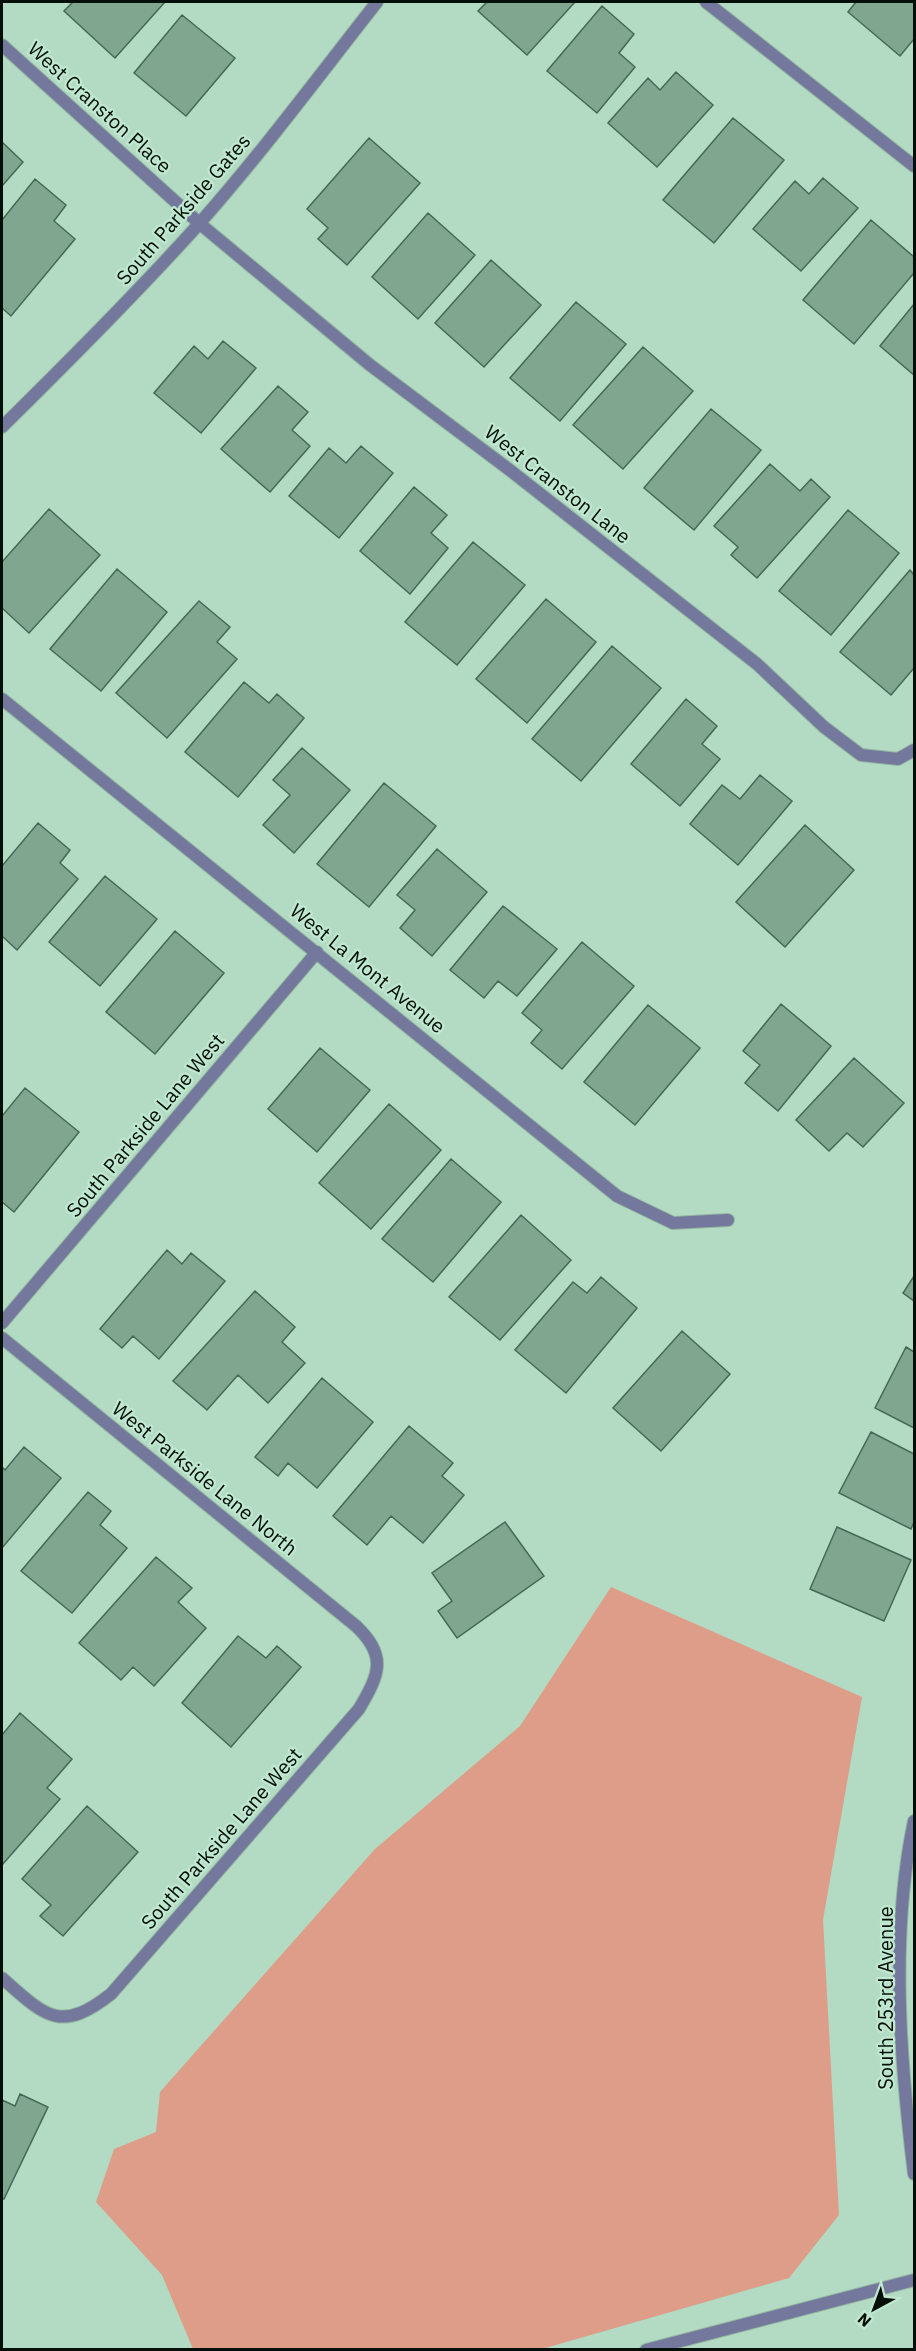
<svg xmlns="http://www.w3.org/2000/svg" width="916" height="2351" font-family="'IBM Plex Sans',sans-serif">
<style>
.green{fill:#dd9d88}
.building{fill:#81a690;stroke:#456954;stroke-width:1.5}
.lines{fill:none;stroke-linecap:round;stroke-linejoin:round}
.street-casing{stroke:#93b5a1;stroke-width:14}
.street{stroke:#73789c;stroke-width:12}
.labels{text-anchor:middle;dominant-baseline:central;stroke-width:4.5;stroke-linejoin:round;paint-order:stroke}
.street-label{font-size:20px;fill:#030f08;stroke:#c0e7d0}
</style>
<rect width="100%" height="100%" fill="#b3dac3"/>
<path class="green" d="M 611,1587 L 862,1697 L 823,1920 L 839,2215 L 789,2278 L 542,2349 L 193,2349 L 162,2275 L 96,2202 L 114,2149 L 156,2132 L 160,2092 L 375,1849 L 520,1726 Z"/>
<path class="building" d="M 73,2 L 165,2 L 115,58 L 64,11 Z
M 487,2 L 575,2 L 527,55 L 478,11 Z
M 856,2 L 914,2 L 914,39 L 900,56 L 848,12 Z
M 602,6 L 634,34 L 619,53 L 635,67 L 597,113 L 547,71 Z
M 182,15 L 235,58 L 186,116 L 134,73 Z
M 676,72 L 713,105 L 657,167 L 608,123 L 648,78 L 660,90 Z
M 733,118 L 784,160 L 714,243 L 663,200 Z
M 369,138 L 420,183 L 347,265 L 318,239 L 328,228 L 307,209 Z
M 2,142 L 23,162 L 2,186 Z
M 823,178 L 858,208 L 801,271 L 753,229 L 795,181 L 809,194 Z
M 35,179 L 66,205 L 54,221 L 75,239 L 11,316 L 2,308 L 2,220 Z
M 428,213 L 475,255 L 418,319 L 372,277 Z
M 871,220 L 914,257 L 914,273 L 854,344 L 803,300 Z
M 491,260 L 541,305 L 484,367 L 435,323 Z
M 576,302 L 626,344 L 560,421 L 510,378 Z
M 914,304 L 914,375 L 880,346 Z
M 223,341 L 256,368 L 201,433 L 154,393 L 194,346 L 208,359 Z
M 643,347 L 693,391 L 623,469 L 573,425 Z
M 278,386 L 308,412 L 292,430 L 310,446 L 270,492 L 221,449 Z
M 711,409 L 761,450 L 694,530 L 644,488 Z
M 361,446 L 393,473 L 339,538 L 289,496 L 329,448 L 346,463 Z
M 770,464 L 800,491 L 811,479 L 830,497 L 757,578 L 731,555 L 738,547 L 714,526 Z
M 414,487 L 447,515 L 431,533 L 448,548 L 410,594 L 360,551 Z
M 49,509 L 100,555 L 29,633 L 2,608 L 2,562 Z
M 848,510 L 899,553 L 831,635 L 779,591 Z
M 473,542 L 525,585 L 457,665 L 405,622 Z
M 117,569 L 167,612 L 101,691 L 50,649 Z
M 910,570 L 914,575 L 914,668 L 891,695 L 840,652 Z
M 546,599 L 596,642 L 527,723 L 476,679 Z
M 199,601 L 230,627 L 217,642 L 237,659 L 167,738 L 116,693 Z
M 612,646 L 661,688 L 581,781 L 532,739 Z
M 244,682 L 269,703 L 277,694 L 304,718 L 238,797 L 185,752 Z
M 686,699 L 717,726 L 702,744 L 720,759 L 680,806 L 631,764 Z
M 302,748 L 350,790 L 294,853 L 263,825 L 290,795 L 273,780 Z
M 760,775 L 792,801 L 738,865 L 690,824 L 722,785 L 740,799 Z
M 384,783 L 436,826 L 369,907 L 317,864 Z
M 38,823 L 70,850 L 60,863 L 78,879 L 17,950 L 2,936 L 2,866 Z
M 805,825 L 854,870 L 785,947 L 736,902 Z
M 437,849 L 487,892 L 432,956 L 400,928 L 415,910 L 397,895 Z
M 105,876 L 157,919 L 100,986 L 49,942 Z
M 503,906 L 557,949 L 517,996 L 498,981 L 484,998 L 450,970 Z
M 175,931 L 224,973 L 155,1054 L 106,1012 Z
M 582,942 L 634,986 L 562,1069 L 531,1043 L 542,1030 L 522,1013 Z
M 781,1004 L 831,1046 L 778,1111 L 745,1083 L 760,1065 L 743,1051 Z
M 648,1005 L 700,1048 L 635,1125 L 584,1082 Z
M 320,1048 L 370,1090 L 317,1152 L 268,1109 Z
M 854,1058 L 904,1103 L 863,1147 L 847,1133 L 829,1151 L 796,1120 Z
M 25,1088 L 79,1132 L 14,1212 L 2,1202 L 2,1114 L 3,1115 Z
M 389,1104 L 441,1150 L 371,1229 L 319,1183 Z
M 451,1159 L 501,1202 L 433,1282 L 382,1239 Z
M 521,1215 L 571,1260 L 500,1340 L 449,1297 Z
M 167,1250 L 182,1264 L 191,1253 L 225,1281 L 159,1359 L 133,1336 L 122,1348 L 100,1329 Z
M 914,1276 L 914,1301 L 903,1293 Z
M 601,1277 L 637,1308 L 566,1393 L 515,1350 L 573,1282 L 587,1293 Z
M 255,1291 L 295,1327 L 282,1342 L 305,1363 L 268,1403 L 238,1375 L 207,1410 L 173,1381 Z
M 682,1331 L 730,1374 L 661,1451 L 613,1408 Z
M 906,1347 L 914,1352 L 914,1428 L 875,1408 Z
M 322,1378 L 373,1422 L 317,1488 L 288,1463 L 278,1476 L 255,1457 Z
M 409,1426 L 453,1463 L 442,1476 L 464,1495 L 423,1543 L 391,1516 L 367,1545 L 333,1516 Z
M 871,1432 L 914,1454 L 914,1522 L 911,1529 L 839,1493 Z
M 24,1447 L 61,1478 L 2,1548 L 2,1467 L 5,1470 Z
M 88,1492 L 111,1511 L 100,1525 L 127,1548 L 72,1613 L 21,1571 Z
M 505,1522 L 544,1576 L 457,1638 L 438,1611 L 452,1601 L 432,1573 Z
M 837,1527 L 911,1560 L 884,1621 L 810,1589 Z
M 156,1557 L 192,1588 L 178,1602 L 206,1628 L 154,1686 L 133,1667 L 121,1680 L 79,1643 Z
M 238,1636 L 266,1658 L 277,1646 L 301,1667 L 231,1747 L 182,1703 Z
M 20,1713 L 72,1759 L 47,1788 L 60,1799 L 2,1865 L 2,1735 Z
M 87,1806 L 138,1852 L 63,1936 L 40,1916 L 51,1905 L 22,1879 Z
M 20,2094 L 48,2107 L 4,2199 L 2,2198 L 2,2100 L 15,2106 Z"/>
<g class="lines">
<g class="street-casing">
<path id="street" d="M 706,2 L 914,166
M 2,45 L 199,223 L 370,365 L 511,471 L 757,664 L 824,727 L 861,755 L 898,759 L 914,750
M 2,427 C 69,361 135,295 198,225 C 261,154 318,77 377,2
M 2,699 L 617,1196 L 673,1223 L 728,1220
M 2,1323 L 317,952
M 2,1338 L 356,1626 C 388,1656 379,1675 359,1709 L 111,1994 C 60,2034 45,2016 2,1978
M 914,1821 C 890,1934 900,2061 914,2174
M 646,2350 L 914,2280"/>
</g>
<use href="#street" class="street"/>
</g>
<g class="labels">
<g class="street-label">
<text transform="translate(100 107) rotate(42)">West Cranston Place</text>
<text transform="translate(183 209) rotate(-49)">South Parkside Gates</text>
<text transform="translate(558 484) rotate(38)">West Cranston Lane</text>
<text transform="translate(368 968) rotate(39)">West La Mont Avenue</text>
<text transform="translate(145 1125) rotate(-50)">South Parkside Lane West</text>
<text transform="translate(205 1478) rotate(39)">West Parkside Lane North</text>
<text transform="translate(221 1838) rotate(-49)">South Parkside Lane West</text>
<text transform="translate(885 1998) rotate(-90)">South 253rd Avenue</text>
</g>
</g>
<rect width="916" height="2351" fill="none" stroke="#030f08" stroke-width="6"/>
<g transform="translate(874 2309) rotate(221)" stroke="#c0e7d0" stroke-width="4.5" paint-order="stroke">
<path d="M0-4.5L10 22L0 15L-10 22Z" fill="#030f08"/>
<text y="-9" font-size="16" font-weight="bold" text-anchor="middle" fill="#030f08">N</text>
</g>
</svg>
